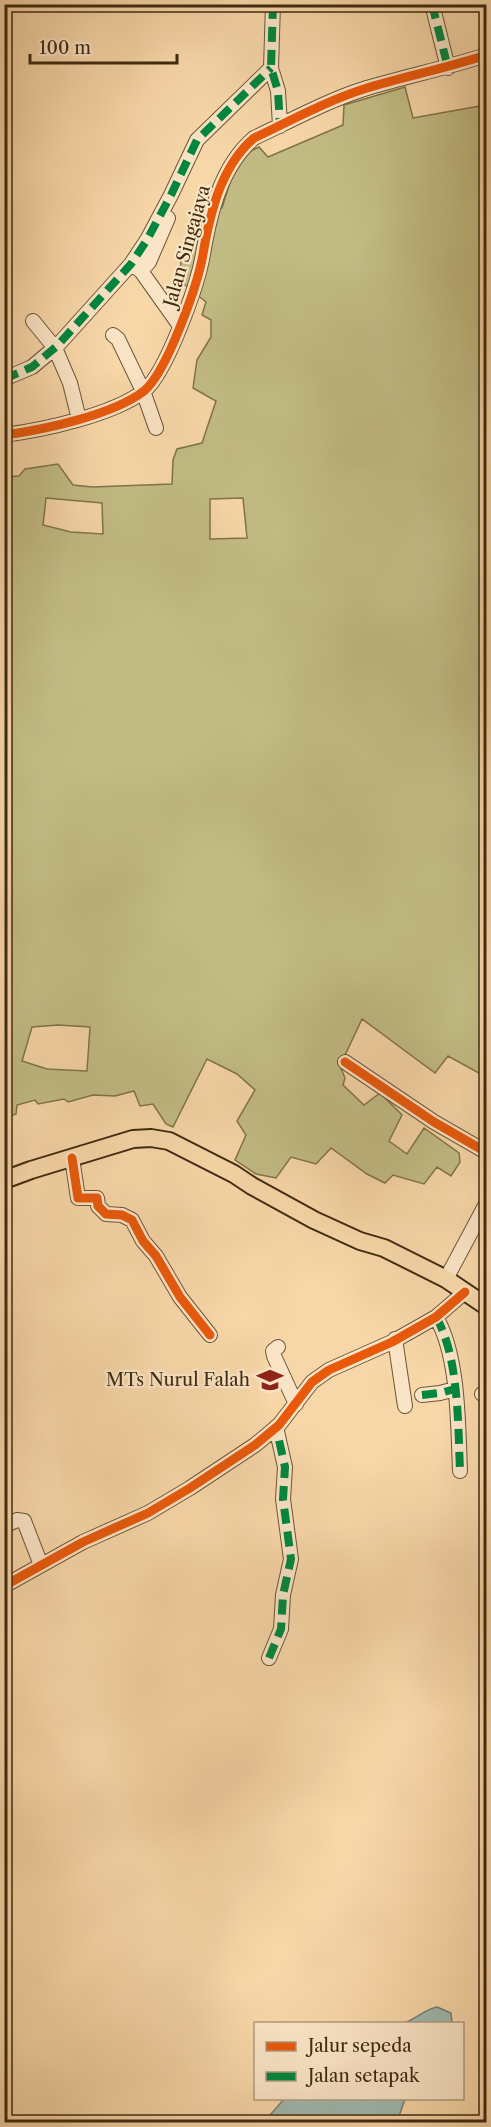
<svg xmlns="http://www.w3.org/2000/svg" width="491" height="2127" font-family="'Libre Caslon Text',serif">
<style>
.green{fill:#c2bc84;stroke:#80744a;stroke-width:1.5;fill-rule:evenodd}
.water{fill:#9eb8af;stroke:#78806f;stroke-width:1.5}
.lines{fill:none;stroke-linecap:round;stroke-linejoin:round}
.minor-casing{stroke:#6d5636;stroke-width:16}
.major-casing{stroke:#3f2b10;stroke-width:20}
.minor{stroke:#fae4c6;stroke-width:14}
.major{stroke:#f7d6a8;stroke-width:16}
.quiet{stroke:#00873e;stroke-width:8;stroke-dasharray:15 8;stroke-linecap:butt}
.cycleway-casing{stroke:#fae4c6;stroke-width:13}
.cycleway{stroke:#e8590c;stroke-width:9}
.labels{text-anchor:middle;dominant-baseline:central;stroke-width:4.5;stroke-linejoin:round;paint-order:stroke}
.street-label{font-size:18px;fill:#3f2b10;stroke:#fae4c6}
.poi-label{font-size:18px;fill:#3f2b10;stroke:#fae4c6;text-anchor:end}
</style>
<rect width="100%" height="100%" fill="#f7d6a8"/>
<filter id="stains"><feTurbulence type="fractalNoise" baseFrequency=".00333" numOctaves="4"/><feColorMatrix values="0 0 0 0 .2 0 0 0 0 .09 0 0 0 0 .02 0 0 0 .5 -.17"/></filter>
<radialGradient id="worn" r=".72"><stop offset=".6" stop-color="#630" stop-opacity="0"/><stop offset="1" stop-color="#630" stop-opacity=".3"/></radialGradient>
<path class="green" d="M 405,87 L 413,118 L 486,105 L 486,1077 L 448,1056 L 435,1073 L 362,1019 L 340,1066 L 345,1078 L 343,1085 L 364,1105 L 380,1093 L 402,1115 L 389,1141 L 407,1154 L 424,1128 L 459,1153 L 460,1162 L 451,1176 L 437,1167 L 424,1184 L 393,1175 L 385,1183 L 367,1174 L 331,1148 L 316,1164 L 291,1157 L 276,1178 L 256,1174 L 235,1160 L 246,1135 L 237,1121 L 255,1090 L 237,1074 L 207,1059 L 173,1127 L 166,1124 L 153,1104 L 140,1106 L 134,1091 L 115,1096 L 93,1095 L 68,1102 L 64,1099 L 38,1104 L 35,1100 L 17,1105 L 16,1114 L 5,1118 L 5,477 L 19,476 L 25,469 L 58,464 L 73,485 L 92,487 L 172,484 L 173,460 L 177,449 L 202,443 L 216,401 L 193,388 L 197,360 L 211,337 L 211,320 L 202,315 L 206,302 L 180,281 L 181,256 L 202,209 L 222,208 L 231,179 L 246,153 L 259,147 L 268,157 L 343,125 L 344,105 ZM 46,498 L 102,503 L 103,534 L 71,532 L 43,525 ZM 243,498 L 247,538 L 210,539 L 210,499 ZM 58,1025 L 90,1027 L 87,1071 L 47,1069 L 22,1061 L 32,1027 Z"/>
<path class="water" d="M 437,2007 L 451,2013 L 452,2023 L 404,2023 C 416,2019 425,2009 437,2007 Z
M 285,2098 L 405,2098 L 405,2099 L 397,2122 L 264,2122 Z"/>
<g class="lines">
<g class="minor-casing">
<path id="minor" d="M 273,4 L 271,68 L 278,91 L 280,126
M 432,4 L 448,68
M 131,264 L 141,271 L 149,262 L 168,218
M 141,271 L 180,326
M 33,321 L 55,348 L 70,383 L 79,419
M 113,335 L 118,339 L 143,391 L 156,428
M 4,379 L 32,367 L 57,346 L 131,264 L 147,240 L 171,195 L 197,140 L 271,68
M 4,435 C 43,430 113,415 144,391 C 167,372 198,284 203,254 C 210,213 221,166 254,138 C 290,121 328,100 367,88 C 407,76 447,68 486,55
M 345,1062 L 434,1122 L 486,1152
M 72,1158 L 78,1198 L 97,1198 L 98,1206 L 106,1214 L 122,1215 L 132,1220 L 143,1241 L 156,1256 L 180,1297 L 210,1335
M 446,1279 L 486,1204
M 436,1317 C 459,1356 458,1426 460,1471
M 395,1339 L 405,1406
M 278,1347 L 273,1351 L 274,1356 L 296,1404
M 482,1394 L 486,1392
M 422,1395 L 440,1393 L 455,1389
M 4,1526 L 17,1520 L 24,1521 L 41,1565
M 4,1586 L 83,1542 L 148,1513 L 190,1488 L 255,1445 L 279,1425 L 312,1382 L 329,1370 L 392,1342 L 436,1317 L 465,1292
M 269,1658 L 281,1629 L 283,1595 L 291,1559 L 283,1499 L 285,1467 L 276,1427"/>
</g>
<g class="major-casing">
<path id="major" d="M 4,1180 L 31,1170 L 133,1139 L 151,1138 L 169,1141 L 234,1174 L 252,1186 L 314,1220 L 360,1241 L 384,1248 L 446,1279 L 486,1306"/>
</g>
<use href="#minor" class="minor"/>
<use href="#major" class="major"/>
<path class="quiet" d="M 273,4 L 271,68 L 278,91 L 280,126
M 432,4 L 448,68
M 4,379 L 32,367 L 57,346 L 131,264 L 147,240 L 171,195 L 197,140 L 271,68
M 436,1317 C 459,1356 458,1426 460,1471
M 482,1394 L 486,1392
M 422,1395 L 440,1393 L 455,1389
M 269,1658 L 281,1629 L 283,1595 L 291,1559 L 283,1499 L 285,1467 L 276,1427"/>
<g class="cycleway-casing">
<path id="cycleway" d="M 4,435 C 43,430 113,415 144,391 C 167,372 198,284 203,254 C 210,213 221,166 254,138 C 290,121 328,100 367,88 C 407,76 447,68 486,55
M 345,1062 L 434,1122 L 486,1152
M 72,1158 L 78,1198 L 97,1198 L 98,1206 L 106,1214 L 122,1215 L 132,1220 L 143,1241 L 156,1256 L 180,1297 L 210,1335
M 4,1586 L 83,1542 L 148,1513 L 190,1488 L 255,1445 L 279,1425 L 312,1382 L 329,1370 L 392,1342 L 436,1317 L 465,1292"/>
</g>
<use href="#cycleway" class="cycleway"/>
</g>
<defs>
<g id="school-bare" transform="scale(2.07)"><path d="M0-5L7-2L0 1L-7-2ZM-4 1L0 2.5L4 1V4Q0 6-4 4Z" fill="#8f2418" stroke="#fae4c6" stroke-width="2.5" paint-order="stroke"/></g>
</defs>
<g fill-rule="evenodd">
<use href="#school-bare" x="270" y="1380"/>
</g>
<g class="labels">
<g class="street-label">
<text transform="translate(187 246) rotate(-74)">Jalan Singajaya</text>
</g>
<g class="poi-label">
<text x="250" y="1380">MTs Nurul Falah</text>
</g>
</g>
<rect width="491" height="2127" fill="none" stroke="#f7d6a8" stroke-width="24"/>
<rect x="6" y="6" width="479" height="2115" fill="none" stroke="#3f2b10" stroke-width="3"/>
<rect x="12" y="12" width="467" height="2103" fill="none" stroke="#3f2b10" stroke-width="1.5"/>
<rect x="254" y="2022" width="210" height="78" fill="#fae4c6" stroke="#af9a7d" stroke-width="1.5"/>
<rect x="266" y="2042" width="30" height="9" fill="#e8590c" stroke="#af9a7d" stroke-width="1.5"/>
<text x="308" y="2052" font-size="18" fill="#3f2b10">Jalur sepeda</text>
<rect x="266" y="2072" width="30" height="9" fill="#00873e" stroke="#af9a7d" stroke-width="1.5"/>
<text x="308" y="2082" font-size="18" fill="#3f2b10">Jalan setapak</text>
<path d="M30 54v9h147v-9" fill="none" stroke="#3f2b10" stroke-width="3"/>
<text x="39" y="54" font-size="18" fill="#3f2b10" stroke="#fae4c6" stroke-width="4.5" paint-order="stroke">100 m</text>
<rect width="100%" height="100%" filter="url(#stains)"/>
<rect width="100%" height="100%" fill="url(#worn)"/>
</svg>
